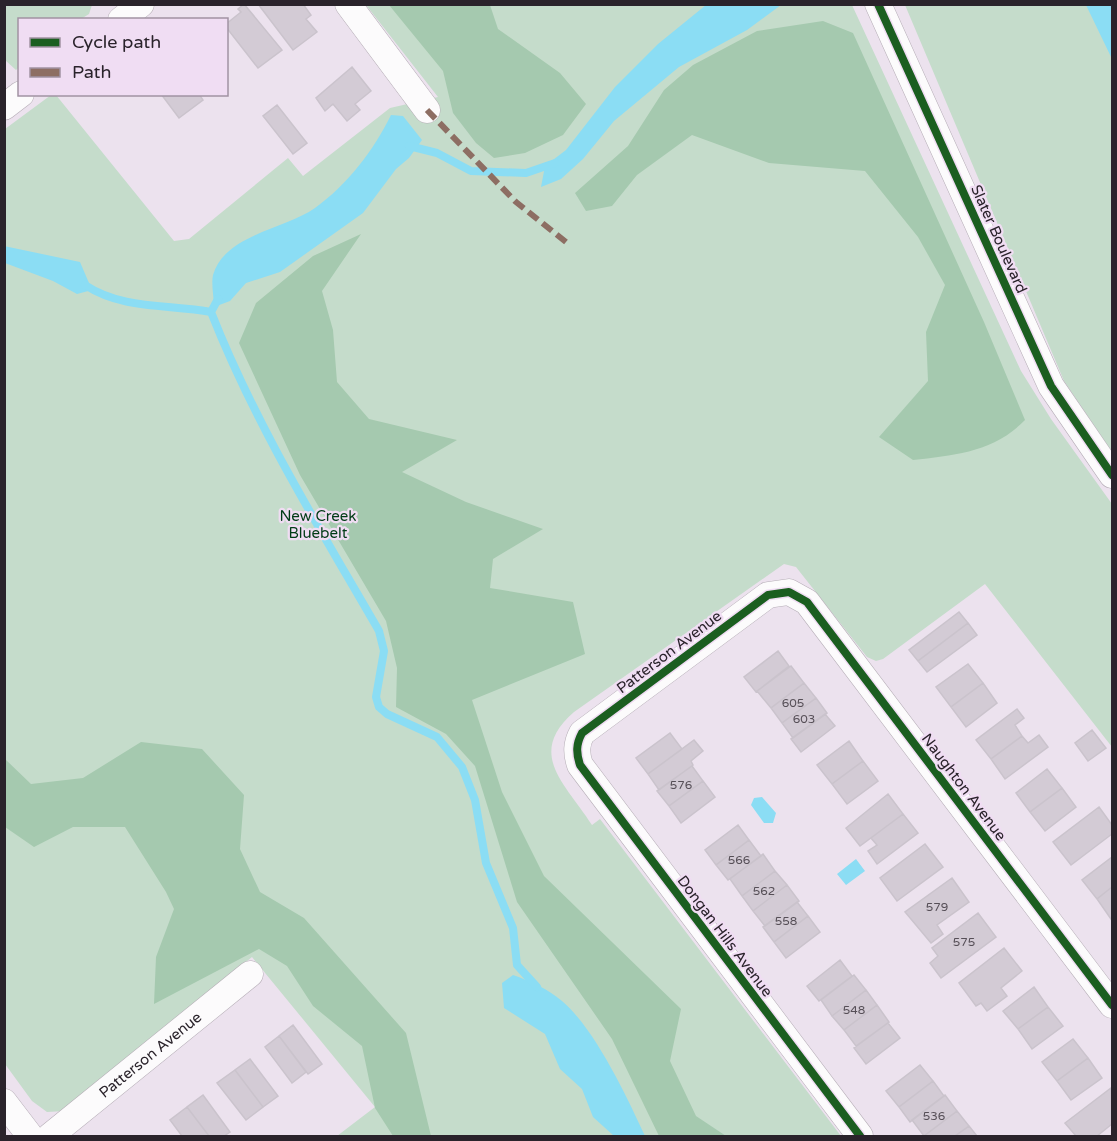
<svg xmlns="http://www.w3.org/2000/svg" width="1117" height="1141" font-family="'Varela Round',sans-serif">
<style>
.green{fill:#c5dccb}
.forest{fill:#a5c9af}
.water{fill:#8bddf4}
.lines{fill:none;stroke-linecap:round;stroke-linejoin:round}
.stream{stroke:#8bddf4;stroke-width:8}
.building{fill:#d3cbd5;stroke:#cac3cc;stroke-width:1.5}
.minor-casing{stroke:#b5adb6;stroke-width:27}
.minor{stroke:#fcfbfc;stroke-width:26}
.quiet{stroke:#8d6e63;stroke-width:6;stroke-dasharray:12 6;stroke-linecap:butt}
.cycleway-casing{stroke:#f0ddf3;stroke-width:11}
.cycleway{stroke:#1b5e20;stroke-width:8}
.labels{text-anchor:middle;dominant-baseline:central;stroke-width:4.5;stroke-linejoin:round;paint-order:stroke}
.number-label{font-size:12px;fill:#564f57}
.street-label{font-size:15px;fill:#2a232b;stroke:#f0ddf3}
.park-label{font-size:15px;fill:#003c16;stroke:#f0ddf3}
</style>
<rect width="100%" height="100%" fill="#ece2ee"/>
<path class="green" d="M 5,4 L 92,4 L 92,5 L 89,14 L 81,19 L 20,20 L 19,67 L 16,70 L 5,60 Z
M 366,5 L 852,5 L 1021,371 L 1051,419 L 1112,504 L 1112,747 L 985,584 L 883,659 L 876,661 L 867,657 L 796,567 L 784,564 L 574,712 C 526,754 565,783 592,825 L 600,819 L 841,1136 L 337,1136 L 375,1107 L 252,957 L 65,1111 L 47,1112 L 32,1101 L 5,1064 L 5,129 L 51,95 L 56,95 L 174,241 L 189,239 L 288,158 L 303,176 L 390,108 L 438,97 Z
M 905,5 L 1112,5 L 1112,452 L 1064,381 Z"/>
<path class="forest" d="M 389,5 L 490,5 L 498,29 L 560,73 L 586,104 L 563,135 L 525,153 L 494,158 L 476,143 L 453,113 L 443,71 Z
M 823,21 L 853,33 L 984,322 L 1025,420 C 994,452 955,455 913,460 L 879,437 L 928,381 L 926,332 L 945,285 L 918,237 L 865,171 L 769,163 L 692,135 L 637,175 L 612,206 L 586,211 L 575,193 L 628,146 L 664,90 L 693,65 L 757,31 Z
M 361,234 L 322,291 L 333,330 L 337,382 L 369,419 L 457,440 L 402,472 L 466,502 L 543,529 L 493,559 L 490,588 L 573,602 L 585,654 L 472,700 L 502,792 L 544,876 L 681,1009 L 670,1061 L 696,1116 L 726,1136 L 659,1136 L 612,1039 L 517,902 L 475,766 L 446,734 L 396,707 L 397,668 L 386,621 L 300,475 L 239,343 L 256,303 L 313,256 Z
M 141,742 L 202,749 L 244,795 L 240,849 L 260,892 L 304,918 L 406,1033 L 431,1136 L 393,1136 L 375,1108 L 362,1046 L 313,1006 L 287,966 L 259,949 L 154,1004 L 156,957 L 174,909 L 166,892 L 125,827 L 73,827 L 34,847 L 5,827 L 5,759 L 31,784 L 83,778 Z"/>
<path class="water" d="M 706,5 L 781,5 L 747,30 L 679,67 L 614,121 L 583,159 L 561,179 L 541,187 L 545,166 L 566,150 L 615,87 L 658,44 Z
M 1086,5 L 1112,5 L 1112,59 Z
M 391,115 L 403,116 L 422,140 L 409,158 L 396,169 L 363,213 L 280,272 L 246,283 L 230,301 L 214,307 C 214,297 211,284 213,275 C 225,234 286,229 315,208 C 347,185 374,150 391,115 Z
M 4,246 L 80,262 L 92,290 L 77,294 L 53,281 L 5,263 Z
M 762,797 L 776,813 L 773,823 L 764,823 L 751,805 L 754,798 Z
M 856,859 L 865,871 L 846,885 L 837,874 Z
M 513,975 C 530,981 548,989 562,1001 C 595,1029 627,1097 645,1136 L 614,1136 L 593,1117 L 582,1089 L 560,1069 L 545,1034 L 504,1008 L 502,983 Z"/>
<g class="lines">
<path class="stream" d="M 409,146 L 437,153 L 471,171 L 526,173 L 555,163
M 85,285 C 123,310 168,304 211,312
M 218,299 L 211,312 C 255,424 319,527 379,631 L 384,651 L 376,697 L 379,707 L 387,714 L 437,737 L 462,767 L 475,800 L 486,863 L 513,928 L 517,965 L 537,987"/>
</g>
<path class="building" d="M 244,4 L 282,50 L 258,68 L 226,27 L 226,24 L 241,12 L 238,9 Z
M 258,4 L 303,4 L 311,15 L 306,19 L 317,32 L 293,50 Z
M 352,67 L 371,91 L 355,104 L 360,110 L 347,121 L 333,104 L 325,111 L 316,98 Z
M 161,94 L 199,94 L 203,100 L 179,118 Z
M 277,105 L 307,143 L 293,154 L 263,116 Z
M 959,612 L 968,623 L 918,661 L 909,650 Z
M 968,623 L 977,635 L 927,672 L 918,661 Z
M 778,651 L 789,666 L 756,692 L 744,677 Z
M 968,664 L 983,683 L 951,707 L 936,687 Z
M 791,666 L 804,683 L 771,708 L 757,691 Z
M 804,683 L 816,698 L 782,723 L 771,708 Z
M 983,683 L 997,703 L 966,727 L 951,707 Z
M 816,698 L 827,713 L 793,738 L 782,723 Z
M 1017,709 L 1024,718 L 1015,725 L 1022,736 L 991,759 L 976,740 Z
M 825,714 L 835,726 L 801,752 L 791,739 Z
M 1092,730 L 1106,748 L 1088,761 L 1075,743 Z
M 670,733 L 682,749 L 648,774 L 636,758 Z
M 1039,735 L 1048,747 L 1005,779 L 991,759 L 1022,736 L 1028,743 Z
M 694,740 L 703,751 L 691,761 L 693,765 L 659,790 L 648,774 Z
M 849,741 L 863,761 L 832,784 L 817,765 Z
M 863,761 L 878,781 L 847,804 L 832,784 Z
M 692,766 L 703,781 L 669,806 L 657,791 Z
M 1047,769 L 1062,788 L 1030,812 L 1016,793 Z
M 703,781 L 715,797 L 681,823 L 669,806 Z
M 1062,788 L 1076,807 L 1045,831 L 1030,812 Z
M 888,794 L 903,814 L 860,846 L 846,828 Z
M 1099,807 L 1112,825 L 1112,834 L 1071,865 L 1053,842 Z
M 903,814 L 918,833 L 877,864 L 868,851 L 877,845 L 871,838 Z
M 738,825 L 749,840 L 716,865 L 705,850 Z
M 749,840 L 761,856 L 728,880 L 716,865 Z
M 925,844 L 943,867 L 897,901 L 880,878 Z
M 763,854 L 775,871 L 742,896 L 730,879 Z
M 1112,857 L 1112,887 L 1097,899 L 1082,880 Z
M 775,871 L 787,885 L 753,911 L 742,896 Z
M 952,878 L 969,902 L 937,925 L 943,934 L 931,943 L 905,912 Z
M 787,885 L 799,901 L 765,926 L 753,911 Z
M 1112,887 L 1112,918 L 1111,919 L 1097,899 Z
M 797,902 L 808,916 L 774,942 L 763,927 Z
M 978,913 L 996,937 L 941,978 L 930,963 L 938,956 L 932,948 Z
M 808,916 L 820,932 L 786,958 L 774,942 Z
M 1004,948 L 1022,971 L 1001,988 L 1007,996 L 987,1011 L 981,1003 L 976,1006 L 959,983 Z
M 840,960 L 852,976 L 819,1001 L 807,986 Z
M 854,975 L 866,990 L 832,1016 L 821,1000 Z
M 1034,987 L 1048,1007 L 1018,1029 L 1003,1011 Z
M 866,990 L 877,1005 L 844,1030 L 832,1016 Z
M 877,1005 L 889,1022 L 856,1046 L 844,1030 Z
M 1048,1007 L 1063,1026 L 1032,1049 L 1018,1029 Z
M 888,1023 L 900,1038 L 866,1064 L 854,1048 Z
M 293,1025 L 322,1064 L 308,1074 L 279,1036 Z
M 279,1036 L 306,1072 L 292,1083 L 265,1047 Z
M 1073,1039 L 1088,1058 L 1057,1081 L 1042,1062 Z
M 1088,1058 L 1102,1078 L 1071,1100 L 1057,1081 Z
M 250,1059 L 278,1096 L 263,1107 L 235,1070 Z
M 920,1065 L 933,1081 L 899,1107 L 886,1091 Z
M 235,1070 L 263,1107 L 246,1120 L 217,1083 Z
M 933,1081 L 944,1096 L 910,1122 L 899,1107 Z
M 1111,1088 L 1112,1124 L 1097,1136 L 1076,1136 L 1065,1123 Z
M 203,1095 L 230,1132 L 224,1136 L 209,1136 L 187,1107 Z
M 945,1095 L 957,1111 L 924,1136 L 912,1120 Z
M 187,1107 L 209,1136 L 182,1136 L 170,1120 Z
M 957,1111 L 969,1126 L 955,1136 L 924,1136 Z
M 969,1126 L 977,1136 L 955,1136 Z"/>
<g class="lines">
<g class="minor-casing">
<g id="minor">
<path d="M 348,4 L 427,110"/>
<path d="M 878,4 L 1051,386 L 1112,475"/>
<path d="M 121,20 L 141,4"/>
<path d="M 4,107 L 21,94"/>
<path d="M 4,1102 L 30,1136"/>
<path id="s1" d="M 50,1136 L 250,974"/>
<path d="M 860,1136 L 580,765 C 576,753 576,744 582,733 L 768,595 L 789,592 L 807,602 L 1112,1005"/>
</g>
</g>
<use href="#minor" class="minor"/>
<path class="quiet" d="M 427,110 L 516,202 L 566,242"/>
<g class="cycleway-casing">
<path id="cycleway" d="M 878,4 L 1051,386 L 1112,475
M 860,1136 L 580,765 C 576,753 576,744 582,733 L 768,595 L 789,592 L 807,602 L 1112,1005"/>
</g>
<use href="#cycleway" class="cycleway"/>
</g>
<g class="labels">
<g class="number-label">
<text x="793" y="703">605</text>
<text x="804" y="719">603</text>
<text x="681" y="785">576</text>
<text x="739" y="860">566</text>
<text x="764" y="891">562</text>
<text x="937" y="907">579</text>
<text x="786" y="921">558</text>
<text x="964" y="942">575</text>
<text x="854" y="1010">548</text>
<text x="934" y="1116">536</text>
</g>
<g class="street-label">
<text transform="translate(999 239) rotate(66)">Slater Boulevard</text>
<text transform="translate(669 652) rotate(-37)">Patterson Avenue</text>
<text transform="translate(964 787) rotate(53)">Naughton Avenue</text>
<text transform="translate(725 936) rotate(53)">Dongan Hills Avenue</text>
<text stroke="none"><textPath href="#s1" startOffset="129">Patterson Avenue</textPath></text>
</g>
<g class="park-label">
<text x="318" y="516">New Creek<tspan x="318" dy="17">Bluebelt</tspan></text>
</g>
</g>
<rect width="1117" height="1141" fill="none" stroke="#2a232b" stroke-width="12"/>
<rect x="18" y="18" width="210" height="78" fill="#f0ddf3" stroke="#a193a3" stroke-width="1.5"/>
<rect x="30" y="38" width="30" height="9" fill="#1b5e20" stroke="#a193a3" stroke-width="1.5"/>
<text x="72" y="48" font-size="18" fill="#2a232b">Cycle path</text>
<rect x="30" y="68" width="30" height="9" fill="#8d6e63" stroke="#a193a3" stroke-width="1.5"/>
<text x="72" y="78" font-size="18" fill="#2a232b">Path</text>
</svg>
